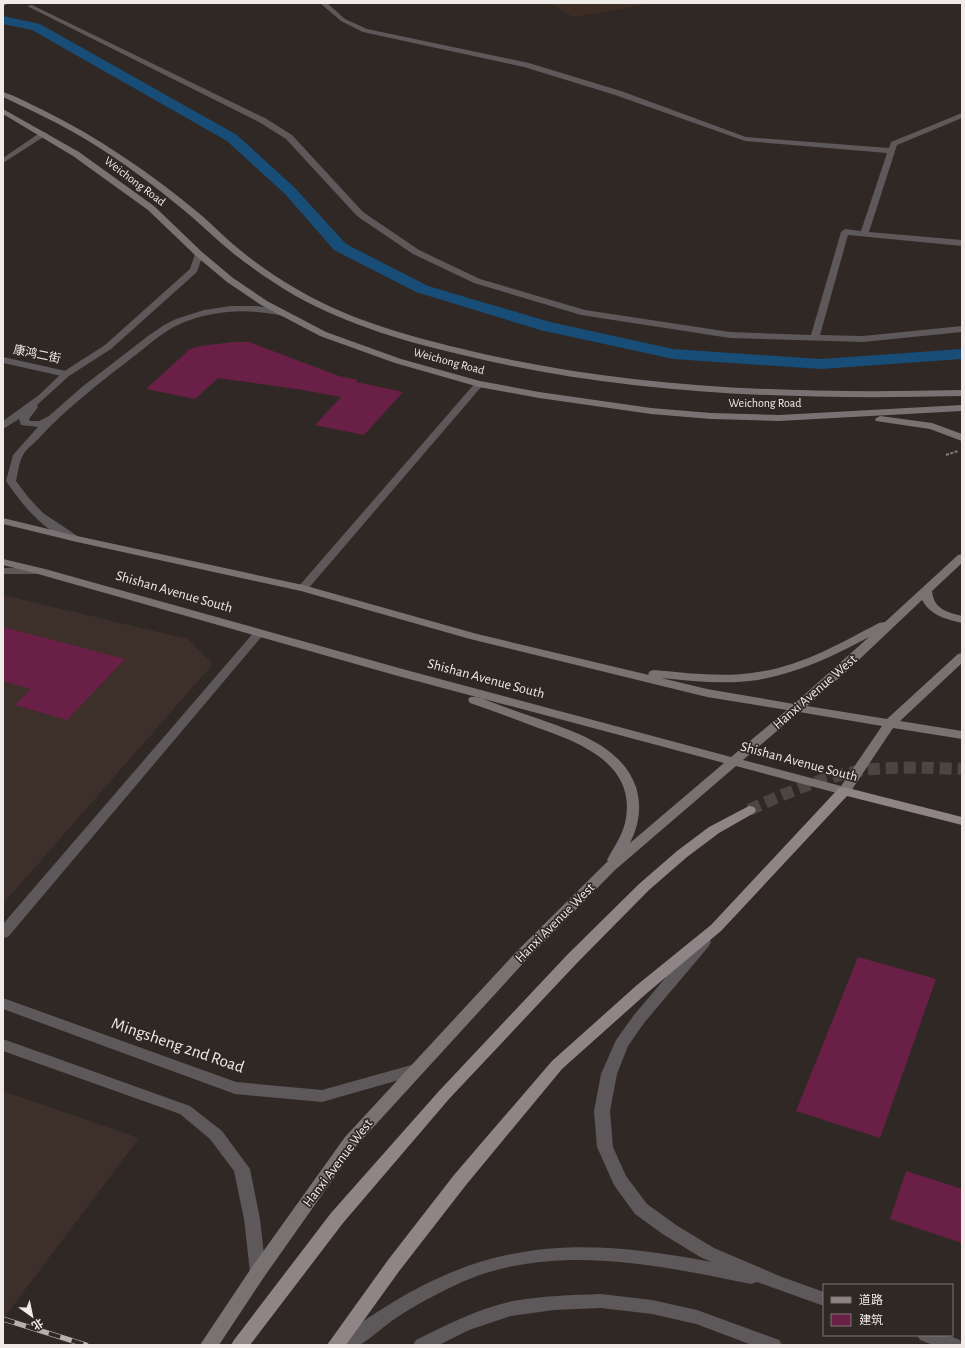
<svg xmlns="http://www.w3.org/2000/svg" width="965" height="1348" font-family="'Alegreya Sans','Noto Sans SC',sans-serif">
<style>
.built{fill:#3d2f29}
.education{fill:#3e2d24}
.lines{fill:none;stroke-linecap:round;stroke-linejoin:round}
.canal{fill:#174d77;fill-rule:evenodd}
.building{fill:#6a2046}
.primary-tunnel{stroke:#4d4542;stroke-width:12;stroke-dasharray:12 6;stroke-linecap:butt}
.path{stroke:#837d7a;stroke-width:2;stroke-dasharray:3 1.5;stroke-linecap:butt}
.minor{fill:#5d5859;fill-rule:evenodd}
.tertiary{fill:#5d5859;fill-rule:evenodd}
.secondary{fill:#797273;fill-rule:evenodd}
.primary{fill:#8f8587;fill-rule:evenodd}
.rail-casing{stroke:#b7b1ae;stroke-width:5.5}
.rail{stroke:#302825;stroke-width:4;stroke-dasharray:12;stroke-linecap:butt}
.labels{text-anchor:middle;dominant-baseline:central;stroke-width:3.5;stroke-linejoin:round;paint-order:stroke}
.far-street-label{font-size:12px;fill:#f0ebe8;stroke:#302825}
.street-label{font-size:14px;fill:#f0ebe8;stroke:#302825}
.near-street-label{font-size:17px;fill:#f0ebe8;stroke:#302825}
</style>
<rect width="100%" height="100%" fill="#302825"/>
<path class="built" d="M 3,595 L 188,639 L 213,664 L 3,904 Z
M 3,1091 L 139,1138 L 3,1319 Z"/>
<path class="education" d="M 550,3 L 654,3 L 573,17 Z"/>
<g class="lines">
<path class="canal" d="M 3,16 L 40,24 L 237,135 L 295,188 L 346,244 L 428,286 L 550,322 L 673,349 L 821,359 L 962,349 L 962,359 L 821,369 L 673,359 L 540,330 L 416,292 L 334,250 L 285,194 L 227,141 L 32,30 L 3,24 Z"/>
</g>
<path class="building" d="M 234,342 L 249,342 L 339,376 L 358,380 L 356,382 L 403,392 L 364,435 L 315,425 L 341,397 L 303,390 L 218,378 L 195,399 L 146,389 L 190,349 L 200,346 Z
M 3,627 L 125,659 L 67,720 L 15,705 L 31,689 L 3,681 Z
M 858,957 L 936,979 L 880,1138 L 796,1111 Z
M 906,1171 L 962,1189 L 962,1243 L 890,1219 Z"/>
<g class="lines">
<path class="primary-tunnel" d="M 749,810 C 786,793 824,776 864,770 C 897,766 929,768 962,769"/>
<path class="path" d="M 946,455 L 958,451"/>
<path class="minor" d="M 320,3 L 327,3 L 345,19 L 367,29 L 529,63 L 621,91 L 746,137 L 889,148 L 891,142 L 962,113 L 962,118 L 897,145 L 869,232 L 962,240 L 962,246 L 848,235 L 820,335 L 863,336 L 962,326 L 962,332 L 863,342 L 730,338 L 581,315 L 474,283 L 413,254 L 357,216 L 286,139 L 259,122 L 27,6 L 32,5 L 265,118 L 292,135 L 363,212 L 419,250 L 480,279 L 585,310 L 730,332 L 811,335 L 841,232 L 845,229 L 861,231 L 887,153 L 745,141 L 615,95 L 524,67 L 363,32 L 341,21 Z
M 41,132 L 44,132 L 48,134 L 3,163 L 3,158 Z
M 3,357 L 66,371 L 71,374 L 66,377 L 3,363 Z
M 479,381 L 484,384 L 482,386 L 307,590 L 299,590 L 297,588 L 299,586 L 476,382 Z
M 259,629 L 263,631 L 265,633 L 263,635 L 8,937 L 3,938 L 3,924 L 255,631 Z"/>
<path class="tertiary" d="M 199,251 L 203,254 L 197,272 L 111,349 L 69,376 L 37,405 L 38,407 L 29,419 L 30,421 L 39,421 L 49,416 L 82,387 L 148,336 L 164,325 L 176,319 L 204,310 L 231,306 L 257,306 L 283,310 L 288,313 L 283,316 C 249,308 214,310 182,323 C 165,330 151,343 137,354 C 103,380 69,406 40,437 C 35,443 27,448 23,455 C 19,462 18,472 16,481 L 28,497 L 43,513 L 82,539 L 77,542 C 46,535 23,506 6,481 L 13,455 L 38,427 L 21,425 L 19,419 L 3,429 L 3,421 L 39,395 L 63,372 L 105,345 L 190,269 L 195,254 Z
M 3,568 L 41,568 L 47,571 L 41,574 L 3,574 Z
M 704,937 L 709,938 L 711,942 L 709,946 L 644,1023 L 628,1046 L 617,1074 L 610,1111 L 613,1147 L 626,1176 L 647,1204 L 676,1225 L 714,1248 L 782,1277 L 824,1292 L 824,1306 L 757,1282 L 751,1284 C 657,1265 554,1242 462,1282 C 438,1293 415,1305 393,1320 C 387,1324 364,1344 359,1345 C 354,1347 344,1345 338,1345 C 344,1332 377,1312 390,1304 C 500,1236 590,1239 712,1262 L 702,1258 L 664,1235 L 635,1214 L 614,1185 L 597,1147 L 594,1111 L 601,1074 L 616,1040 L 634,1015 L 699,938 Z
M 3,998 L 236,1082 L 322,1090 L 415,1064 L 420,1066 L 423,1070 L 420,1074 L 322,1102 L 235,1094 L 3,1009 Z
M 3,1039 L 190,1106 L 222,1131 L 250,1169 L 260,1219 L 266,1272 L 264,1277 L 258,1279 L 252,1277 L 250,1272 L 244,1219 L 234,1171 L 210,1139 L 180,1114 L 3,1051 Z
M 601,1294 L 652,1300 L 697,1310 L 779,1340 L 782,1345 L 752,1345 L 696,1324 L 652,1314 L 601,1308 L 554,1310 L 511,1316 L 469,1330 L 439,1345 L 413,1345 L 416,1340 C 446,1325 479,1308 513,1301 C 542,1296 571,1295 601,1294 Z
M 917,1335 L 947,1335 L 960,1340 L 962,1345 L 933,1345 L 920,1340 Z"/>
<path class="secondary" d="M 3,3 L 9,3 L 3,6 Z
M 3,92 C 16,96 28,103 41,109 C 98,137 152,174 201,215 C 214,226 226,239 240,250 C 258,265 279,279 300,291 C 352,321 412,337 471,351 C 632,389 797,394 962,390 L 962,396 C 797,400 632,395 471,357 C 410,343 349,326 294,295 C 274,283 253,269 234,254 C 214,238 196,219 175,203 C 143,177 109,152 73,132 C 50,119 26,108 3,97 Z
M 3,109 L 79,152 L 154,206 L 202,252 L 233,278 L 267,301 L 326,332 L 401,359 L 480,381 L 539,392 L 651,408 L 711,413 L 779,415 L 962,405 L 962,411 L 779,421 L 711,419 L 651,414 L 539,398 L 479,387 L 395,363 L 320,336 L 261,305 L 227,282 L 196,256 L 148,210 L 73,156 L 3,114 Z
M 880,416 L 932,423 L 962,434 L 962,441 L 930,429 L 876,421 L 875,419 Z
M 3,518 L 77,536 L 303,585 L 477,634 L 649,675 L 648,674 L 650,671 L 654,670 C 688,673 724,678 758,672 C 801,666 841,643 879,623 L 885,622 L 958,555 L 962,554 L 962,563 L 932,591 C 934,609 946,612 962,616 L 962,623 C 946,619 931,616 922,600 L 846,672 L 807,706 L 887,719 L 958,654 L 962,653 L 962,663 L 900,721 L 962,731 L 962,739 L 893,728 L 849,794 L 844,795 L 736,766 L 615,870 L 528,958 L 357,1145 L 264,1277 L 219,1345 L 200,1345 L 252,1267 L 345,1137 L 518,950 L 608,861 L 607,860 C 614,847 624,833 626,818 C 635,761 575,741 533,726 C 512,718 491,710 470,703 L 468,700 L 470,697 L 478,697 C 499,705 521,713 542,720 C 578,733 622,747 636,787 C 642,807 639,825 630,843 L 724,763 L 398,676 L 38,574 L 3,565 L 3,559 L 45,569 L 406,670 L 731,757 L 787,710 L 707,697 L 470,639 L 301,591 L 77,542 L 3,524 ZM 869,637 L 794,704 L 707,689 L 661,678 C 693,681 726,685 758,680 C 798,673 834,656 869,637 ZM 799,712 L 882,726 L 841,786 L 743,760 Z"/>
<path class="primary" d="M 844,787 L 962,817 L 962,825 L 847,796 L 721,931 L 647,993 L 562,1069 L 466,1185 L 400,1270 L 346,1345 L 327,1345 L 388,1260 L 454,1175 L 552,1061 L 637,985 L 711,925 L 839,788 Z
M 749,806 L 754,807 L 756,810 L 754,813 L 719,833 L 687,857 L 649,890 L 577,963 L 449,1099 L 343,1223 L 250,1345 L 231,1345 L 234,1340 L 331,1213 L 439,1091 L 567,955 L 639,884 L 677,851 L 709,827 Z"/>
<g class="rail-casing">
<path id="rail" d="M 3,1319 L 86,1345"/>
</g>
<use href="#rail" class="rail"/>
</g>
<g class="labels">
<g class="far-street-label">
<text transform="translate(135 181) rotate(37)">Weichong Road</text>
<text transform="translate(37 354) rotate(12)">康鸿二街</text>
<text transform="translate(449 361) rotate(15)">Weichong Road</text>
<text x="765" y="403">Weichong Road</text>
</g>
<g class="street-label">
<text transform="translate(174 592) rotate(16)">Shishan Avenue South</text>
<text transform="translate(486 679) rotate(15)">Shishan Avenue South</text>
<text transform="translate(815 692) rotate(-41)">Hanxi Avenue West</text>
<text transform="translate(799 762) rotate(15)">Shishan Avenue South</text>
<text transform="translate(555 923) rotate(-45)">Hanxi Avenue West</text>
<text transform="translate(338 1163) rotate(-53)">Hanxi Avenue West</text>
</g>
<g class="near-street-label">
<text transform="translate(178 1045) rotate(19)">Mingsheng 2nd Road</text>
</g>
</g>
<rect width="965" height="1348" fill="none" stroke="#f0ebe8" stroke-width="8"/>
<rect x="823" y="1284" width="130" height="52" fill="#302825" stroke="#7d7673"/>
<rect x="831" y="1297" width="20" height="6" fill="#8f8587" stroke="#7d7673"/>
<text x="859" y="1304" font-size="12" fill="#f0ebe8">道路</text>
<rect x="831" y="1314" width="20" height="12" fill="#6a2046" stroke="#7d7673"/>
<text x="859" y="1324" font-size="12" fill="#f0ebe8">建筑</text>
<g transform="translate(32 1316) rotate(147)" stroke="#302825" stroke-width="3" paint-order="stroke">
<path d="M0-3L7 15L0 10L-7 15Z" fill="#f0ebe8"/>
<text y="-6" font-size="11" font-weight="bold" text-anchor="middle" fill="#f0ebe8">北</text>
</g>
</svg>
